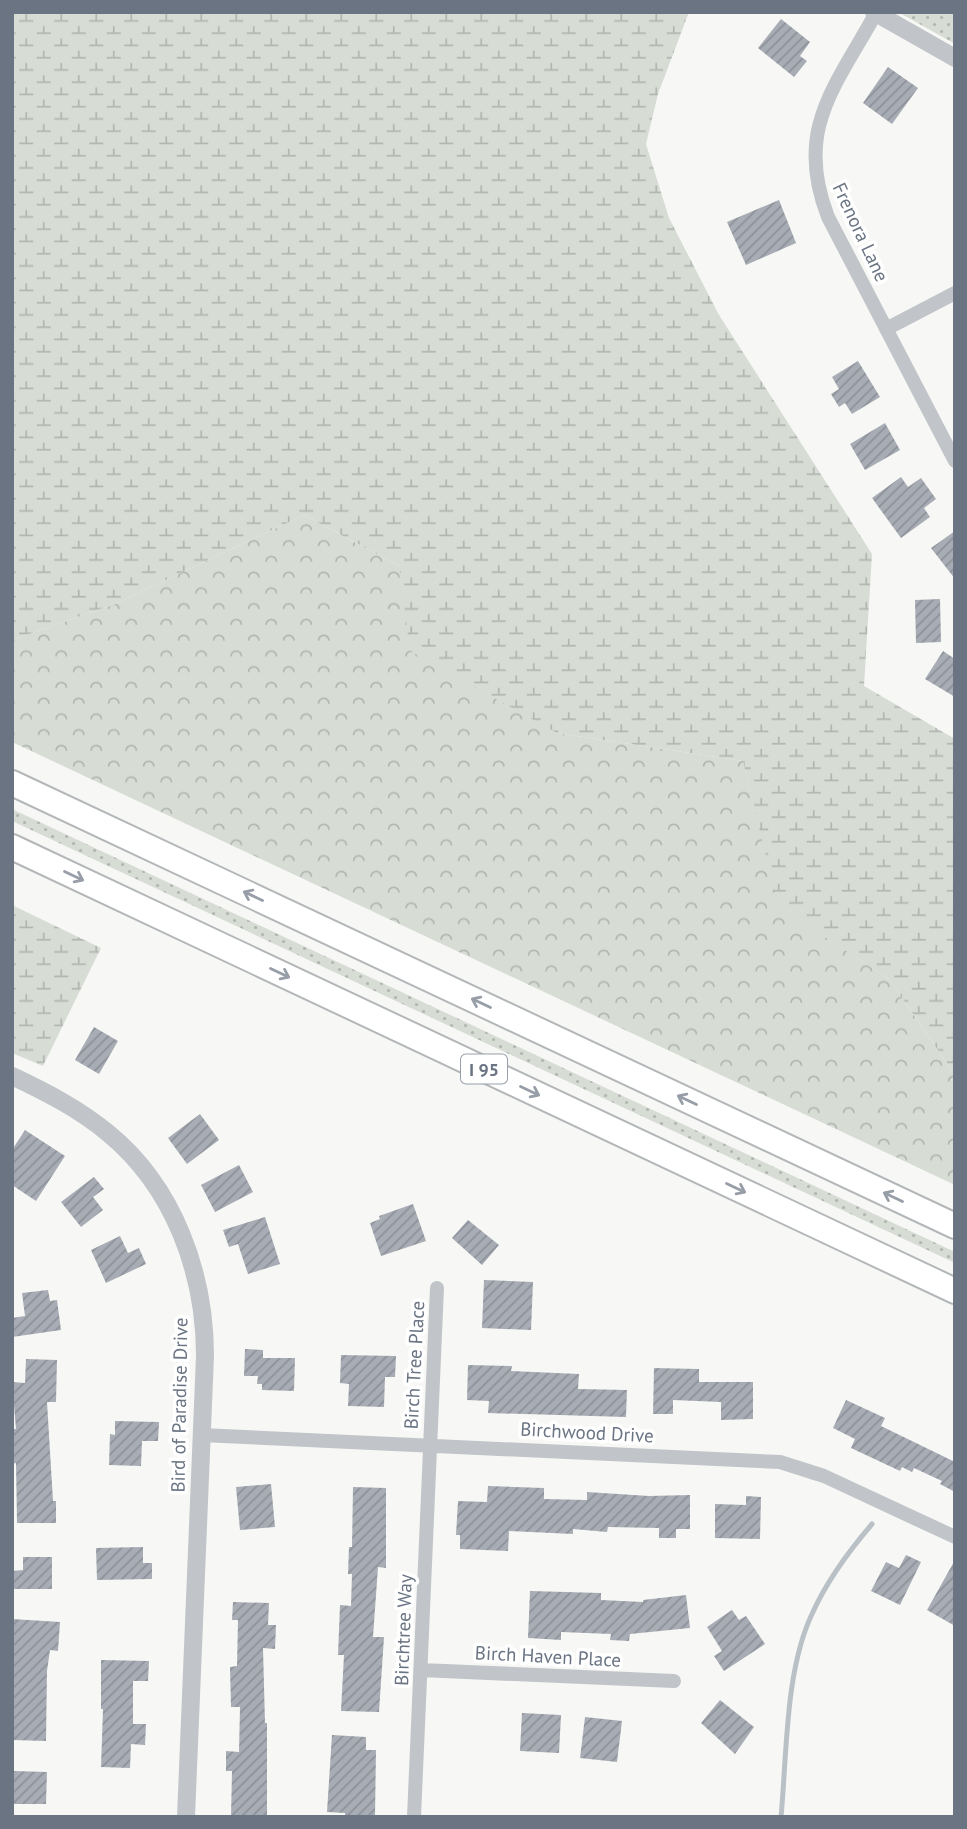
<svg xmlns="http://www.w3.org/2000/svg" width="967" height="1829" font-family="'PT Sans',sans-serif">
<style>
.grass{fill:url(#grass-dots)}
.forest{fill:url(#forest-crowns)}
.wetland{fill:url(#wetland-marsh)}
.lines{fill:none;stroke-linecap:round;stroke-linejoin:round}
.stream{stroke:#b9c1c7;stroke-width:5}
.building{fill:url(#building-hatch)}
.motorway-casing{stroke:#b4b7ba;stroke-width:28}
.minor{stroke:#c1c4c8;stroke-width:14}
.tertiary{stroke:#c1c4c8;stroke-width:18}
.motorway{stroke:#fff;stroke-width:24}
.oneway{stroke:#979ea8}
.labels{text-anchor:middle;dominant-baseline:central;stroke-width:7;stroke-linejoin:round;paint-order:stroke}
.shield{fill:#fff;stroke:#979ea8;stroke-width:2}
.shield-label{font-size:18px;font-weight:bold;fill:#6a7483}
.street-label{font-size:19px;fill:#6a7483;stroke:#fff}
</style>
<defs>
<pattern id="grass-dots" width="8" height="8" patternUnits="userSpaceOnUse" patternTransform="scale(1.75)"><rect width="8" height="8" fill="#d7dcd5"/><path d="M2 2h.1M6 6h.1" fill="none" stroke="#b2b7b2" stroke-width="1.8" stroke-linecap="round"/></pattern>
<pattern id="forest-crowns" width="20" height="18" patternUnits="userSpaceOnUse" patternTransform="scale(1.75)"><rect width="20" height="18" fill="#d7dcd5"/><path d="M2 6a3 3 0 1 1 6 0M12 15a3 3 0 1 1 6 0" fill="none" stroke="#b2b7b2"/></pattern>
<pattern id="wetland-marsh" width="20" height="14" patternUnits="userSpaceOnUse" patternTransform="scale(1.75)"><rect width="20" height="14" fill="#d7dcd5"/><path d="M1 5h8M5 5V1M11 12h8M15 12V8" fill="none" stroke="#b2b7b2"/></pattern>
<pattern id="building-hatch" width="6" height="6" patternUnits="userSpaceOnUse" patternTransform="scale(1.75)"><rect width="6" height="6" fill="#a8adb5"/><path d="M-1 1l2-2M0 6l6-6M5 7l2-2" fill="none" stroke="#8d9199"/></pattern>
</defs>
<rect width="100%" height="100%" fill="#f7f8f5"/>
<path class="grass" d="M 898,12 L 955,12 L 955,44 Z
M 12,809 L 955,1252 L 955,1263 L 12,821 Z"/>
<path class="forest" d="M 304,515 L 399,566 L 557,733 L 743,761 L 779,906 L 889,979 L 955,1075 L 955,1185 L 12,742 L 12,640 L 115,604 Z"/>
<path class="wetland" d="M 12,12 L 689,12 L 658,94 L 646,144 L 669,218 L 719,315 L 872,554 L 864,686 L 955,739 L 955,1075 L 889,979 L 778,906 L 743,761 L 557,733 L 410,651 L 399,566 L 304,515 L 115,604 L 12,640 Z
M 12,905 L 101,948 L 43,1066 L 12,1053 Z"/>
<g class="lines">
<path class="stream" d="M 781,1817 C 787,1754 785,1671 812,1614 C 827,1580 848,1552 872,1524"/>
</g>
<path class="building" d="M 781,19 L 810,42 L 800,56 L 807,61 L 794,77 L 758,48 Z
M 888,67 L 918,88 L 892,124 L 863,103 Z
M 779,200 L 796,243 L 746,265 L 727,222 Z
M 858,361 L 880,397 L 852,414 L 845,403 L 839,407 L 831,394 L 839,389 L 832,377 Z
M 885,423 L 900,450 L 865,470 L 850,444 Z
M 901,477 L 908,487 L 921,478 L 936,499 L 924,508 L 930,517 L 901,538 L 872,498 Z
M 955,531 L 955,579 L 931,548 Z
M 940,599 L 941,642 L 916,643 L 915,600 Z
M 943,651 L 955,659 L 955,697 L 925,679 Z
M 94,1027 L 118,1041 L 99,1074 L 75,1060 Z
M 200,1114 L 219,1140 L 187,1164 L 168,1138 Z
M 25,1130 L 65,1156 L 36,1201 L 12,1185 L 12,1150 Z
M 239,1165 L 253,1192 L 215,1212 L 201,1185 Z
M 94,1177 L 104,1189 L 93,1197 L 103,1210 L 81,1227 L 61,1202 Z
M 413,1204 L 426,1241 L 381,1256 L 370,1223 L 380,1219 L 379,1216 Z
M 265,1217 L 280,1264 L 248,1274 L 238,1244 L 229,1247 L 223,1230 Z
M 468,1220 L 499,1245 L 482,1265 L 452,1238 Z
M 120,1236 L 128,1253 L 139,1248 L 146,1264 L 106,1283 L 91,1250 Z
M 484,1280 L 533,1282 L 531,1330 L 482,1328 Z
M 48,1290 L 50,1301 L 57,1300 L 61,1330 L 12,1337 L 12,1318 L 25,1316 L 22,1293 Z
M 245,1349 L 263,1350 L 263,1358 L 295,1358 L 294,1391 L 262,1390 L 262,1384 L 257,1384 L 258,1376 L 244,1376 Z
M 341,1355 L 396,1356 L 395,1377 L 385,1377 L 384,1407 L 348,1406 L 349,1384 L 340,1383 Z
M 26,1359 L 57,1360 L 56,1402 L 47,1402 L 53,1501 L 56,1501 L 56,1523 L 17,1523 L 16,1463 L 12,1464 L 12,1429 L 16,1429 L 12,1382 L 25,1383 Z
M 468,1365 L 512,1366 L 511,1371 L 579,1374 L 578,1389 L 627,1390 L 626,1417 L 488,1413 L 489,1401 L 467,1400 Z
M 654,1368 L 699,1369 L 699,1382 L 753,1382 L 753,1419 L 721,1420 L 721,1402 L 673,1400 L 673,1414 L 653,1414 Z
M 846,1400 L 885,1418 L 881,1426 L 953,1461 L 955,1457 L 955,1492 L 940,1484 L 942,1481 L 914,1468 L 912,1472 L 902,1467 L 900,1471 L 851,1448 L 855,1439 L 833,1428 Z
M 115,1421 L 159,1422 L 158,1441 L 142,1441 L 141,1466 L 109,1465 L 110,1434 L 115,1435 Z
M 271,1484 L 275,1527 L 240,1530 L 236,1487 Z
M 488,1486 L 544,1488 L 544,1499 L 587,1500 L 587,1492 L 649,1496 L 690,1495 L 690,1529 L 676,1529 L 676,1538 L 659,1538 L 659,1528 L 608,1527 L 607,1532 L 573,1529 L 573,1534 L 509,1531 L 508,1551 L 460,1549 L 460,1535 L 456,1535 L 458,1501 L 487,1502 Z
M 353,1487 L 386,1488 L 386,1568 L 378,1567 L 373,1637 L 384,1637 L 379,1712 L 341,1711 L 344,1655 L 338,1655 L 340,1605 L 351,1606 L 352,1574 L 348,1574 L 349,1547 L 352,1547 Z
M 746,1496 L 761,1497 L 760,1539 L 715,1538 L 715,1504 L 746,1505 Z
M 143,1547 L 143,1563 L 152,1563 L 152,1579 L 97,1580 L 96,1548 Z
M 906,1555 L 921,1562 L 900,1605 L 871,1591 L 886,1562 L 899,1568 Z
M 23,1557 L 52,1557 L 52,1589 L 12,1589 L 12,1571 L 23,1570 Z
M 955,1560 L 955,1626 L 927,1610 Z
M 530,1591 L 601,1593 L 601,1600 L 643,1602 L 643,1600 L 686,1595 L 690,1628 L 630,1634 L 629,1641 L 610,1640 L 611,1634 L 561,1632 L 561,1640 L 528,1638 Z
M 233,1602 L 269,1603 L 268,1625 L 276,1625 L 275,1649 L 263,1648 L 265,1723 L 267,1723 L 267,1815 L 259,1815 L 259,1817 L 231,1817 L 232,1771 L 226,1771 L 226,1751 L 239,1752 L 240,1707 L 231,1707 L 230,1667 L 237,1666 L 238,1620 L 232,1620 Z
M 732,1610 L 739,1620 L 746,1616 L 765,1644 L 724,1671 L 714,1656 L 722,1651 L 707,1627 Z
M 12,1619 L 60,1622 L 58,1651 L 50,1650 L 47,1671 L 46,1741 L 12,1740 L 14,1640 L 12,1640 Z
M 101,1660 L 149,1661 L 148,1681 L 133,1681 L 133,1724 L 146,1724 L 145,1745 L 131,1744 L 130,1768 L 101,1767 L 103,1709 L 101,1709 Z
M 720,1700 L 754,1727 L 735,1754 L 701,1723 Z
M 522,1713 L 561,1715 L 559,1753 L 520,1751 Z
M 585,1717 L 622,1721 L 617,1762 L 580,1758 Z
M 332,1735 L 366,1737 L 366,1750 L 376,1750 L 375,1817 L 345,1817 L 345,1813 L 327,1812 Z
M 14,1771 L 47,1772 L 46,1804 L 12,1804 Z"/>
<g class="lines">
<g class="motorway-casing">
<path id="motorway" d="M 12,783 L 955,1226
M 12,847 L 955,1291"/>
</g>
<path class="minor" d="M 876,13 C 835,87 794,130 828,217 L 955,461
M 886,329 L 955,293
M 201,1435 L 780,1462 L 824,1476 L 955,1537
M 421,1670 L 674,1681
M 414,1817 L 437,1288"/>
<path class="tertiary" d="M 874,12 L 955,58
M 12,1076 C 46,1092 79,1109 108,1133 C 174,1187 205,1273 205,1356 L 186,1817"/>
<use href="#motorway" class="motorway"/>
</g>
<defs><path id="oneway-shaft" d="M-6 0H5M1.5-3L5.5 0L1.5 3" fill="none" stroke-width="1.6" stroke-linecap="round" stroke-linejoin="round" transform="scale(1.75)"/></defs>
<g class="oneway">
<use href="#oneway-shaft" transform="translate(74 876) rotate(25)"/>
<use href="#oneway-shaft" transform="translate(253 896) rotate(-155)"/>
<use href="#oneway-shaft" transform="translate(280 973) rotate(25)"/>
<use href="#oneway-shaft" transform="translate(481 1003) rotate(-155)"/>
<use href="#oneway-shaft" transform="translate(530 1091) rotate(25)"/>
<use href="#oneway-shaft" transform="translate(687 1100) rotate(-155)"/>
<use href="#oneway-shaft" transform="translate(736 1188) rotate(25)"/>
<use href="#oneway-shaft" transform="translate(893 1197) rotate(-155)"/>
</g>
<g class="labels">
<rect class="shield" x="461" y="1054.5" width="46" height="29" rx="5"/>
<g class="shield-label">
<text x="484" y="1069">I 95</text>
</g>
<g class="street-label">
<text transform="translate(861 232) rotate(65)">Frenora Lane</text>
<text transform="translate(414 1365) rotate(-87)">Birch Tree Place</text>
<text transform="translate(179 1405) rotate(-89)">Bird of Paradise Drive</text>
<text transform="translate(587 1432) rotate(3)">Birchwood Drive</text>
<text transform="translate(403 1630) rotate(-88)">Birchtree Way</text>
<text transform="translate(548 1656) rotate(3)">Birch Haven Place</text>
</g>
</g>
<rect width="967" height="1829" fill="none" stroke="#6a7483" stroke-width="28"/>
</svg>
